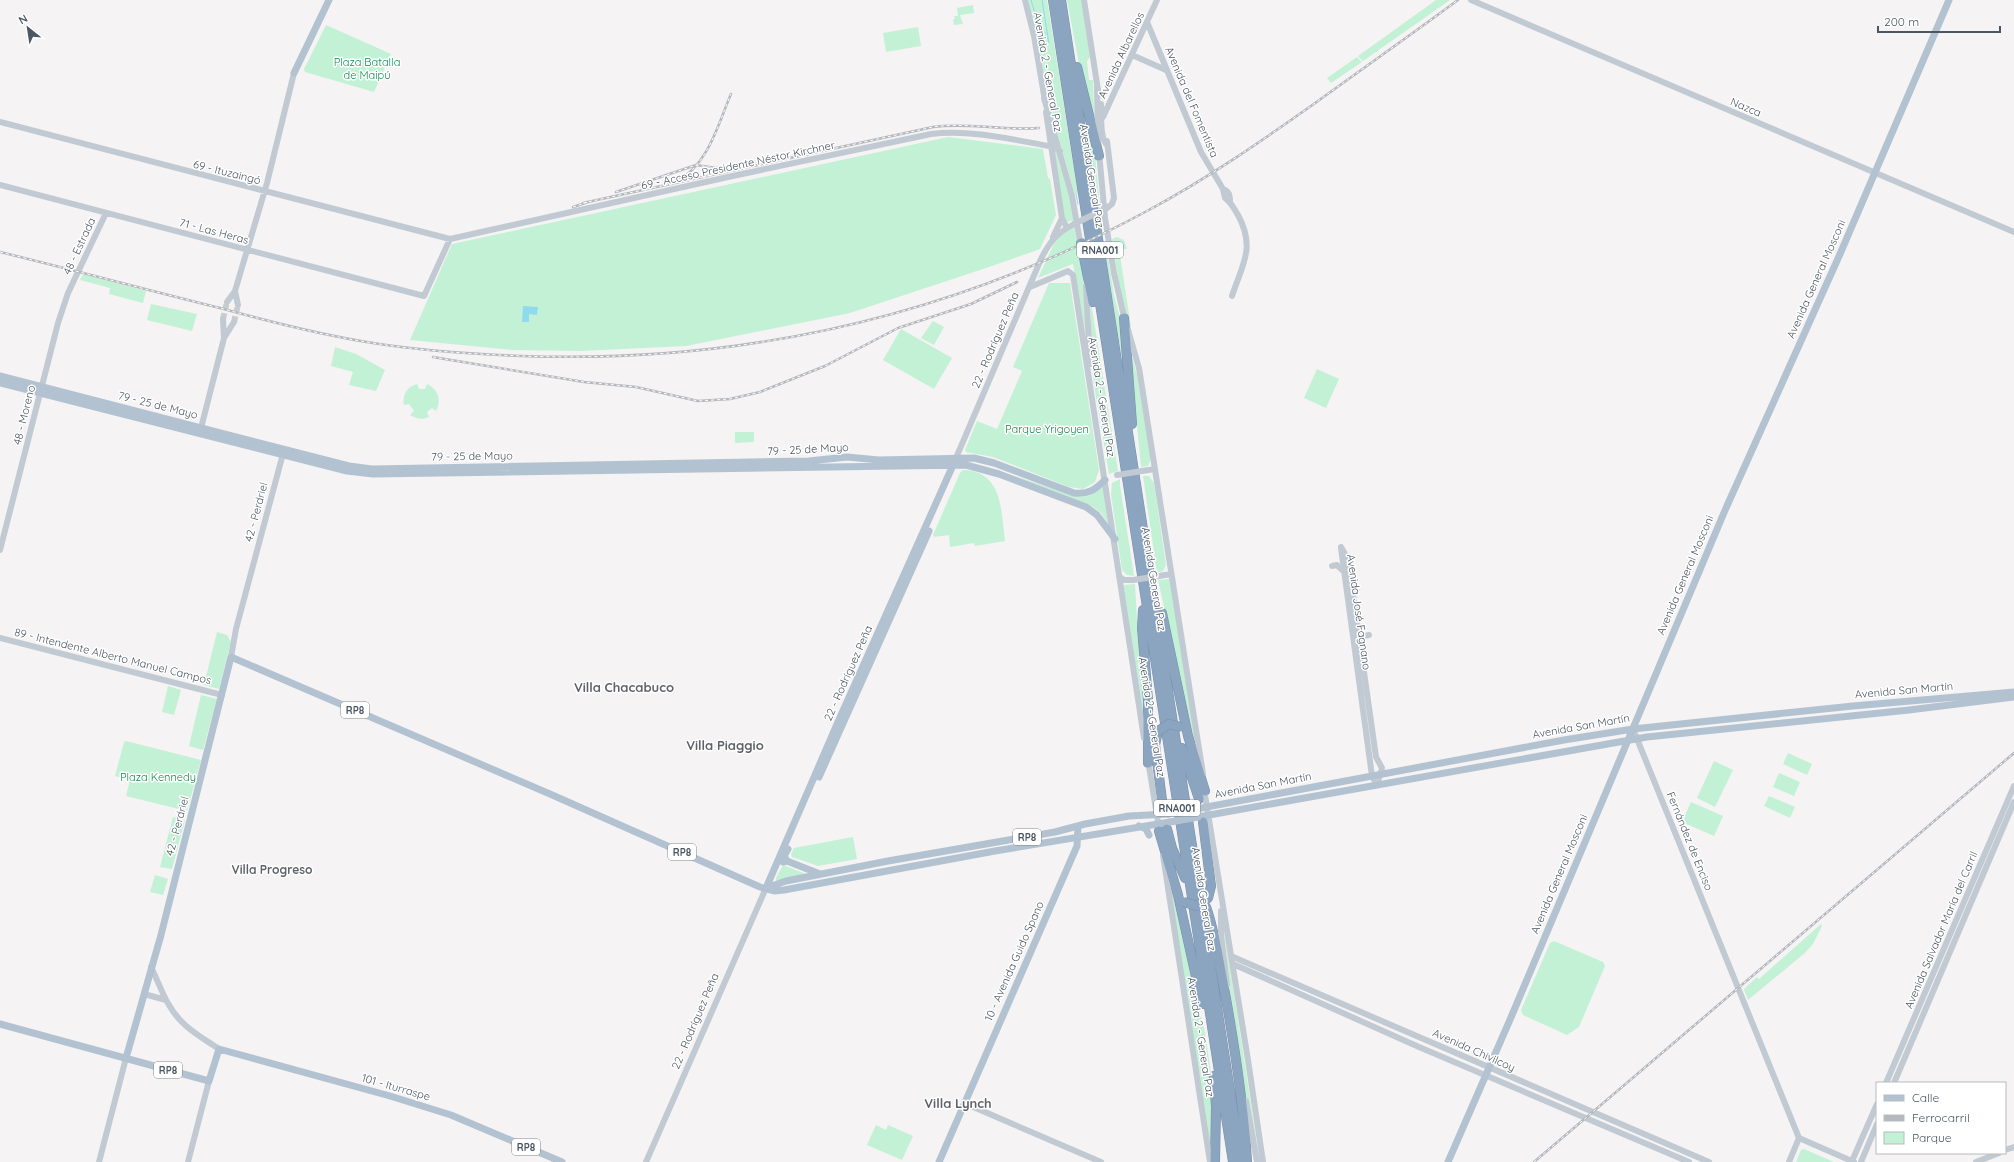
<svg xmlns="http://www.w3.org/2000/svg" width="2014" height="1162" font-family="Quicksand,sans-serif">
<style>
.green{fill:#c3f1d5}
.water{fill:#90daee}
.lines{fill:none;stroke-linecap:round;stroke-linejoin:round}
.stream{stroke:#90daee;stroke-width:1}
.minor-tunnel{stroke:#caccce;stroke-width:6;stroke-dasharray:6 3;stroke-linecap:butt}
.highway-casing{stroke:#7690ad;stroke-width:10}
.minor{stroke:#c1cad2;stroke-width:6}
.major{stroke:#b3c2d1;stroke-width:7}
.highway{stroke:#8ba5c1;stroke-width:9}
.rail-casing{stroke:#b5b8bd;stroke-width:2.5}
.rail{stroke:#fff;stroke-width:1;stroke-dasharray:3;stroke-linecap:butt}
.highway-bridge-casing{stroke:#7690ad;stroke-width:10;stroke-linecap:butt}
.minor-bridge{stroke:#c1cad2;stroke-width:6}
.major-bridge{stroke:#b3c2d1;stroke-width:7}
.highway-bridge{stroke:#8ba5c1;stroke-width:9}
.labels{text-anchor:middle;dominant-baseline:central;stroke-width:3;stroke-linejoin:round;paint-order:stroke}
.shield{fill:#fff;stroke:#808990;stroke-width:1}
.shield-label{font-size:10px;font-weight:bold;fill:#4a5661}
.street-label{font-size:11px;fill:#4a5661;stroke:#fff}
.park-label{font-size:11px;fill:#17864f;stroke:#fff}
.neighbourhood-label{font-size:12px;font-weight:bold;fill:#5f6368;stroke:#fff}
.quarter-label{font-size:13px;font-weight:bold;fill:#5f6368;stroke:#fff}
</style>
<rect width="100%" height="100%" fill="#f5f3f3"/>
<path class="green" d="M 1028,0 L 1047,0 L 1078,193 L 1075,195 L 1046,94 Z
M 1067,0 L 1081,0 L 1090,57 L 1087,61 L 1089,80 L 1093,80 L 1095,133 L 1079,64 Z
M 1436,0 L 1450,0 L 1363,61 L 1358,56 Z
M 973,5 L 974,13 L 960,15 L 963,24 L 954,25 L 953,19 L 955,19 L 954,16 L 958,16 L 957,8 Z
M 326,25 L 391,54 L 374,92 L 305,72 L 304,69 Z
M 918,27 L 921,46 L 886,52 L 883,33 Z
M 1357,57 L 1362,62 L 1331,83 L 1327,78 Z
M 1083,99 L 1095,155 L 1100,207 L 1098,208 Z
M 948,137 L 1043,149 L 1048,178 L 1050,179 L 1056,215 L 1040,249 L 989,267 L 850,313 L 686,346 L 580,351 L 513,350 L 410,340 L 452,244 Z
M 1054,148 L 1057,150 L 1070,195 L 1074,220 L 1068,222 L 1065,220 Z
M 1074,227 L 1083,274 L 1086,343 L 1073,264 L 1038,278 L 1056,239 Z
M 1117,237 L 1124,240 L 1127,249 L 1119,249 L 1133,340 L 1119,284 L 1112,239 Z
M 1106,243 L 1114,295 L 1122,325 L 1129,400 L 1103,245 Z
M 83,274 L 146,291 L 143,303 L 109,294 L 110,288 L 80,280 Z
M 1049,283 L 1070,283 L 1099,470 L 1095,482 L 1083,489 L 1069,487 L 993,457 L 966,452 L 965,450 L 977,421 L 997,429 L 1022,371 L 1013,367 Z
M 1090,296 L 1118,471 L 1109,474 L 1093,379 Z
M 151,304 L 197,314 L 192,331 L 147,320 Z
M 933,321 L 944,327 L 934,345 L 921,338 Z
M 901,329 L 952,358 L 934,389 L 883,360 Z
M 1129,345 L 1137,375 L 1151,459 L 1148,466 L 1141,467 Z
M 335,347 L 356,354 L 385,370 L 376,391 L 349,385 L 353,372 L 331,366 Z
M 1317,369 L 1339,379 L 1326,408 L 1304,398 Z
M 417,384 L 419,389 L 425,389 L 427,384 C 438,389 442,400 436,411 L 432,408 L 427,412 L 429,417 C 422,420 417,419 410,415 L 414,411 L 409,404 L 404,405 C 402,395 407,387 417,384 Z
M 735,432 L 754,432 L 754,442 L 735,443 Z
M 963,470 C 1003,471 1001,511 1005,541 L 975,546 L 974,543 L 950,547 L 949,535 L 934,537 L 933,535 L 960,473 Z
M 1015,476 L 1078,497 L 1088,496 L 1103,487 L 1108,524 L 1101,513 L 1093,507 Z
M 1143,476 L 1149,476 L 1154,483 L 1166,565 L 1163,571 L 1157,573 Z
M 1120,479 L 1120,485 L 1134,576 L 1127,575 L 1122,570 L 1111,494 L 1112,483 Z
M 1169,579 L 1171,582 L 1199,763 L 1158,580 Z
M 1135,584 L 1138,640 L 1140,640 L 1145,727 L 1124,588 L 1124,585 Z
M 217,632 L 227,635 L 231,642 L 219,689 L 204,685 Z
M 168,686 L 181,690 L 174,715 L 162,712 Z
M 201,695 L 217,699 L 203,750 L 189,746 Z
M 126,741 L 201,760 L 187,811 L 126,796 L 130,780 L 115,776 L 124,742 Z
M 1788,753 L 1812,764 L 1807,775 L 1783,764 Z
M 1714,761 L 1733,770 L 1715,807 L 1697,798 Z
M 1779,773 L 1800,782 L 1794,796 L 1773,787 Z
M 1769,796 L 1795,807 L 1790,818 L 1764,806 Z
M 1691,802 L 1723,816 L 1714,836 L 1682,822 Z
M 173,817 L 185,820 L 172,869 L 160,867 Z
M 853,837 L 857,859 L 818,866 L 792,857 L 791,854 L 794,848 Z
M 1167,864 L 1205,1033 L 1212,1079 L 1211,1154 Z
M 783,865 L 806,874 L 776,882 L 776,878 Z
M 155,875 L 168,879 L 163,895 L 150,892 Z
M 1821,924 L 1822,926 L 1813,944 L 1806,952 L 1748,1000 L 1744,990 L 1745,988 L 1757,977 L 1759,979 Z
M 1224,929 L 1260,1162 L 1258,1162 L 1242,1078 L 1231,999 Z
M 1554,941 L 1603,962 L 1605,966 L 1579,1027 L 1567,1035 L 1523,1015 L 1521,1010 L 1550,943 Z
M 876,1125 L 886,1130 L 888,1125 L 913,1136 L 902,1160 L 867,1145 Z
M 1804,1149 L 1834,1162 L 1796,1162 L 1801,1150 Z"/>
<path class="water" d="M 523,306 L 538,307 L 537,315 L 529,314 L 529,322 L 522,322 Z"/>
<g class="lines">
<path class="stream" d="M 1031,0 L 1041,34 L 1046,33
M 1042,0 L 1049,44
M 1076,194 L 1078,204"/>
<path class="minor-tunnel" d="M 223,319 L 227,302
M 234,322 L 238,305"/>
<g class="highway-casing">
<path id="highway" d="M 1053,0 L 1233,1162
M 1061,0 L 1241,1162
M 1077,67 L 1099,156
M 1081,243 L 1093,302
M 1124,318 L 1132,424
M 1143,610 L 1142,628 L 1148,700 L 1148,763
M 1162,613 L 1188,736 L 1205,791
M 1158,731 L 1155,745 L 1163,808
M 1182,748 L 1199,799
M 1203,822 L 1211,886 L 1208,898
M 1167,829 L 1172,848 L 1185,878
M 1159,831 L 1178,895 L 1202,1004
M 1206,907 C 1216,935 1219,964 1225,993 C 1235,1049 1244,1105 1247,1162
M 1214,1076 L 1216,1107 L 1215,1162"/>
</g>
<path class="minor" d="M 1025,0 L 1034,36 L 1045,101
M 1084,0 L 1098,90
M 1471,0 L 2014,232
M 1147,22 L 1201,152 L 1223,189 L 1225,198 C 1232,203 1234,209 1238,215 C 1256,248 1242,265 1232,296
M 1132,55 L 1166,70
M 1097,87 L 1098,141
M 1044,98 L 1072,196 L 1081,247
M 1101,104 C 1102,115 1099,135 1106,144
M 1046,112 L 1062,218 L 1067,228
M 1103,117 L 1157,0
M 0,122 L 450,239 L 728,177 L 931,134 C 971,129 1014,140 1054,147 L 1060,151
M 1107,141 L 1114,198 L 1112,204 L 1107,208
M 1099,152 L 1105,218 L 1114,273 L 1125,321
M 0,185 L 424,296 L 450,239
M 1223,189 C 1229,191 1230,195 1230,202
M 1053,237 L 1062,218
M 1086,286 L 1090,364
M 1030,287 L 1068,271 L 1073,275 L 1144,738
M 235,291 L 238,305
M 227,302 L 235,291 L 267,183 L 294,73
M 1128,330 L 1139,368 L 1203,774
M 224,338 L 234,322
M 200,432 L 224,338 L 223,319
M 956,458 L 1041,259 C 1050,241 1056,234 1074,224
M 1142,471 L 1155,469
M 1341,547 L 1348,559 L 1376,757 L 1382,768 L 1377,785
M 1341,548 L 1372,776 L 1374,780
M 0,550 L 58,323 L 68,293 L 106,213
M 1332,566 L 1337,565 L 1342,570
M 1119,576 L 1124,580 L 1133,580
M 1159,576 L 1171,574
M 1358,634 L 1364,636 L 1369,635
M 0,638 L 222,695
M 231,657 L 236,629 L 284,450
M 1633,729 L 1799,1138
M 1148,760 L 1159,828
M 1204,789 L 1248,1060 L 1263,1162
M 1163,855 L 1210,1162
M 1221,911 L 1221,934 L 1227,985
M 1231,956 L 1709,1162
M 1233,964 L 1419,1047 L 1689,1162
M 151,967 C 160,985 166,1006 181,1021 C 192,1033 206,1040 219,1049
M 144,994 L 166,1000
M 1886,1083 L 2014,786
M 1894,1083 L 2014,802
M 1246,1101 L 1257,1162
M 964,1103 L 1101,1162
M 1799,1138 L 1854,1162
M 2005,1150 L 2014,1147
M 1852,1161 L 1877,1104
M 99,1162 L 126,1058
M 188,1162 L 209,1081
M 646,1162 L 766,888
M 1789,1162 L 1799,1138
M 1861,1162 L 1877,1124
M 1976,1162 L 1999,1153"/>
<path class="major" d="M 294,73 L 329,0
M 0,376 L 349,466 L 372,469 L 809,461 L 847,457 L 879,460 L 974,458 L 994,463 L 1074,493 C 1088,495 1096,489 1105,480
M 0,383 L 347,471 L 373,474 L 966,465 L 999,474 L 1086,507 L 1097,515 L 1115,539
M 819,777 L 929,531
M 1196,809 L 1564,740 L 1633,729 L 1853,706 L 2014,692
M 1198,817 L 1647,737 L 1909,710 L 2014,697
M 1139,826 L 1146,829 L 1149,835
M 787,861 L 784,856 L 788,849
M 783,862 L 787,861 L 820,874
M 766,888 L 838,722 L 954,463
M 766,888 L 786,881 L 888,861 L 1055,832 L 1085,824 L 1129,816 L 1168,814
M 0,1024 L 209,1081 L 219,1049 L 390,1096 L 451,1115 L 562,1162
M 126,1058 L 161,935 L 231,657 L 550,794 L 760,887 L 774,891 L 784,890 L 995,851 L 1170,822
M 939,1162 L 1077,846 L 1078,826
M 1448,1162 L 1512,1015 L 1726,508 L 1840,254 L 1949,0"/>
<use href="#highway" class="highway"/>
<g class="rail-casing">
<path id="rail" d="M 678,181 C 709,163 718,124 731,94
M 616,192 L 696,165 L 729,170
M 583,203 L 933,127 C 968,122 1003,131 1039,128
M 573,207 L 588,202
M 0,252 C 74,270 147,290 220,308 C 271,322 321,335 373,343 C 422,351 472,354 521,356 C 744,364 951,317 1147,211 C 1207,179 1263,140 1318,101 C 1365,67 1412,34 1458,0
M 433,357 L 584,382 L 636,387 L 698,401 L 730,399 L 760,392 L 825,366 L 898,328 L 971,304 L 1017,282
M 1534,1162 L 2014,753"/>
</g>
<use href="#rail" class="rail"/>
<g class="highway-bridge-casing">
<path id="highway-bridge" d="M 1158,731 L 1169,724 L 1181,727
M 1184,902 L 1197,906 L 1208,898"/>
</g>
<path class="minor-bridge" d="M 1074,224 L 1107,208
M 1117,475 L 1142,471
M 1133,580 L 1159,576"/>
<path class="major-bridge" d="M 1168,814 L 1196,809
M 1170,822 L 1198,817"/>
<use href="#highway-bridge" class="highway-bridge"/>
</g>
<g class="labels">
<g class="shield">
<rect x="1077" y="242" width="46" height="16" rx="3"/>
<rect x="341" y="702" width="28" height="16" rx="3"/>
<rect x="1154" y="800" width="46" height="16" rx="3"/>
<rect x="1013" y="829" width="28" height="16" rx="3"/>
<rect x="668" y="844" width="28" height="16" rx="3"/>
<rect x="154" y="1062" width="28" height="16" rx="3"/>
<rect x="512" y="1139" width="28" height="16" rx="3"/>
</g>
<g class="shield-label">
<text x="1100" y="250">RNA001</text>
<text x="355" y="710">RP8</text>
<text x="1177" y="808">RNA001</text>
<text x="1027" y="837">RP8</text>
<text x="682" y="852">RP8</text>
<text x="168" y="1070">RP8</text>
<text x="526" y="1147">RP8</text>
</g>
<g class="street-label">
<text transform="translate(1121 55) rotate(-65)">Avenida Albarellos</text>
<text transform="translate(1048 72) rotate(80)">Avenida 2 - General Paz</text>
<text transform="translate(1192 102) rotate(67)">Avenida del Fomentista</text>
<text transform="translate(1746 107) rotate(23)">Nazca</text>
<text transform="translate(738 165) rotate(-12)">69 - Acceso Presidente Néstor Kirchner</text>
<text transform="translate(227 172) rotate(14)">69 - Ituzaingó</text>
<text transform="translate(1092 176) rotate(81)">Avenida General Paz</text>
<text transform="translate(214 231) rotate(15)">71 - Las Heras</text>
<text transform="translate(79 246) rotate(-65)">48 - Estrada</text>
<text transform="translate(1816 279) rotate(-66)">Avenida General Mosconi</text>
<text transform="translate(995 340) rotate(-67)">22 - Rodríguez Peña</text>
<text transform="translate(1102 397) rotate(81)">Avenida 2 - General Paz</text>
<text transform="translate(158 405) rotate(14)">79 - 25 de Mayo</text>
<text transform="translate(24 415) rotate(-76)">48 - Moreno</text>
<text transform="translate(808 449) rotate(-3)">79 - 25 de Mayo</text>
<text transform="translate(472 456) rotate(-1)">79 - 25 de Mayo</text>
<text transform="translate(256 512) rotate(-75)">42 - Perdriel</text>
<text transform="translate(1685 575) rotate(-67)">Avenida General Mosconi</text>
<text transform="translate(1154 579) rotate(81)">Avenida General Paz</text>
<text transform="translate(1359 612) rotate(82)">Avenida José Fagnano</text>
<text transform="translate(113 656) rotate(14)">89 - Intendente Alberto Manuel Campos</text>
<text transform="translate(848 673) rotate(-66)">22 - Rodríguez Peña</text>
<text transform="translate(1904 690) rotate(-5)">Avenida San Martín</text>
<text transform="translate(1152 717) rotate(81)">Avenida 2 - General Paz</text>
<text transform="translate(1581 726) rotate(-10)">Avenida San Martín</text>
<text transform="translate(1263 785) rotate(-11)">Avenida San Martín</text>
<text transform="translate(177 826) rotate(-75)">42 - Perdriel</text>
<text transform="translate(1690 841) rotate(68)">Fernández de Enciso</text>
<text transform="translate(1559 874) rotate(-67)">Avenida General Mosconi</text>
<text transform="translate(1204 899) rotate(81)">Avenida General Paz</text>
<text transform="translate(1941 930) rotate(-67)">Avenida Salvador María del Carril</text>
<text transform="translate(1014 961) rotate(-66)">10 - Avenida Guido Spano</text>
<text transform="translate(695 1021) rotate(-67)">22 - Rodríguez Peña</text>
<text transform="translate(1201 1037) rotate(81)">Avenida 2 - General Paz</text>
<text transform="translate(1474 1050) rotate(24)">Avenida Chivilcoy</text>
<text transform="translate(396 1087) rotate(16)">101 - Iturraspe</text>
</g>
<g class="park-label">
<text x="367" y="62">Plaza Batalla<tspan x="367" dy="13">de Maipú</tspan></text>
<text x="1047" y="429">Parque Yrigoyen</text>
<text x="158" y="777">Plaza Kennedy</text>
</g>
<g class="neighbourhood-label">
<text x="272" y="869">Villa Progreso</text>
</g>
<g class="quarter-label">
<text x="624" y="687">Villa Chacabuco</text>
<text x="725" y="745">Villa Piaggio</text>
<text x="958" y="1103">Villa Lynch</text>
</g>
</g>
<rect x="1876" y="1082" width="130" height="72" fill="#ffffff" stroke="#b7bbc0"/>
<rect x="1884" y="1095" width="20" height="6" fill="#b3c2d1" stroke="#b7bbc0"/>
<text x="1912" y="1102" font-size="12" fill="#4a5661">Calle</text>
<rect x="1884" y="1115" width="20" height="6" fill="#b5b8bd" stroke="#b7bbc0"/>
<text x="1912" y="1122" font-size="12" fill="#4a5661">Ferrocarril</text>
<rect x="1884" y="1132" width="20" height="12" fill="#c3f1d5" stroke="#b7bbc0"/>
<text x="1912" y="1142" font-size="12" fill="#4a5661">Parque</text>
<g transform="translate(28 28) rotate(330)" stroke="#ffffff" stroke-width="3" paint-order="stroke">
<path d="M0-3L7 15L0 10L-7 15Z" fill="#4a5661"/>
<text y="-6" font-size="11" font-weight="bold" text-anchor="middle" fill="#4a5661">N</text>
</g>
<path d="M1878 26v6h122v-6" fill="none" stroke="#4a5661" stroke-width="2"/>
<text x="1884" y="26" font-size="12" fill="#4a5661" stroke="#ffffff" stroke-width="3" paint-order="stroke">200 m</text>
</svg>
